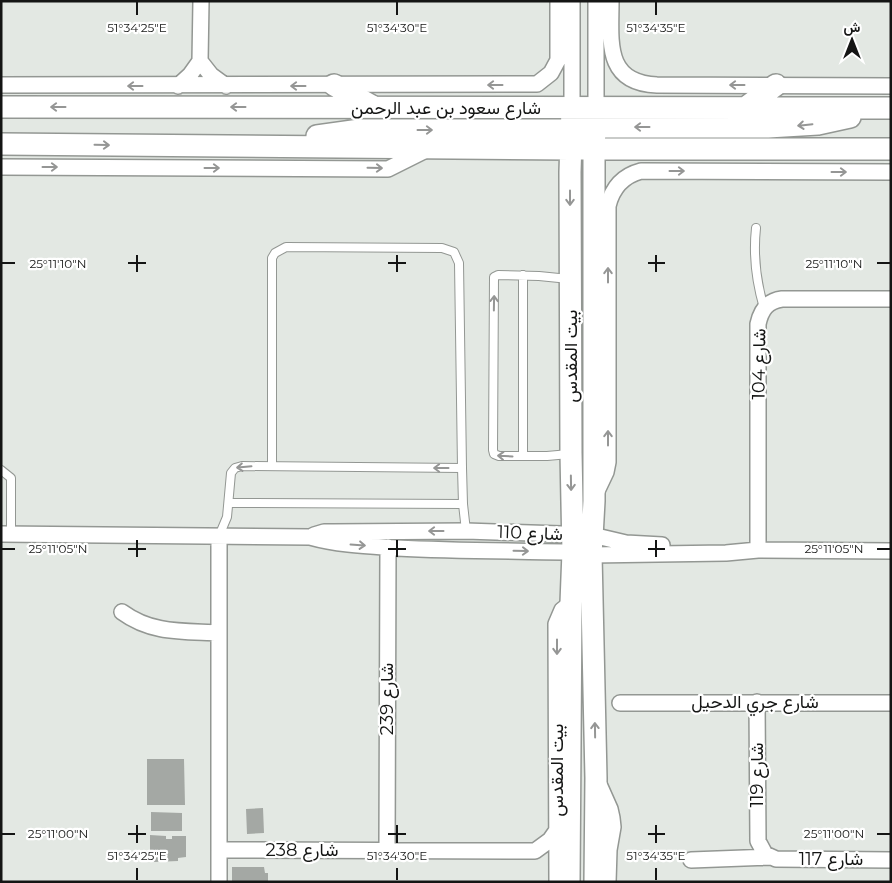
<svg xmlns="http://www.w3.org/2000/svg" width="892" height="883" font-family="Montserrat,Vazirmatn,sans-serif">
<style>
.building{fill:#a4a8a4}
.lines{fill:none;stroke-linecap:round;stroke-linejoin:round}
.lane-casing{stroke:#939793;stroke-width:10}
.street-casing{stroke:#939793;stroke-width:18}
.secondary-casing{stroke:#939793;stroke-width:24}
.lane{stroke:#fff;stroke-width:8}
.street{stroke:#fff;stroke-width:15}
.secondary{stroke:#fff;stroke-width:21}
.oneway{stroke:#959695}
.ticks{fill:none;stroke:#141514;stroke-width:2}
.labels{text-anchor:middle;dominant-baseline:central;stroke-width:4.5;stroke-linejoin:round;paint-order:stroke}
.street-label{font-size:18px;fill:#141514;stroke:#fff}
.ticks-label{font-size:12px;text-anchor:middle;fill:#141514;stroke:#fff;stroke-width:4.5;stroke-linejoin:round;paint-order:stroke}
</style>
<rect width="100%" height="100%" fill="#e3e8e3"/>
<path class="building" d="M 147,759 L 184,759 L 185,805 L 147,805 Z
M 263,808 L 264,833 L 247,834 L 246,809 Z
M 151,812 L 182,813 L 182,831 L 151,831 Z
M 150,835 L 166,836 L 166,839 L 172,839 L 172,836 L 186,836 L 186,857 L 178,858 L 178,861 L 154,862 L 154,853 L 150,853 Z
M 232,867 L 264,867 L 265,873 L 268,873 L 268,882 L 232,882 Z"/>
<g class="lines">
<g class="lane-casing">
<path id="lane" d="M 756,228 C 753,256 756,281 764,308
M 569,454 L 547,456 L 499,456 L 494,454 L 493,450 L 494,277 L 498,275 L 539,276 L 569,279
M 523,456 L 523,275
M 272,466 L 272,258 L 275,253 L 286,247 L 442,248 L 454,252 L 459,263 L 462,468
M 1,470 L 11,478 L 11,534
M 229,503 L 463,504
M 219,536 L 227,517 L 231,473 L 235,468 L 242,466 L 462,468 L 463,504 L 466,531"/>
</g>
<g class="street-casing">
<path id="street" d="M 611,1 C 611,41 604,83 657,85 L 891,86
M 200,61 L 211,75 L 226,86
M 1,85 L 537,84 L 551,73 L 558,60 L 558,1
M 178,86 L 190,75 L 200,61 L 201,1
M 572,108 L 572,1
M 596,108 L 596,1
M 1,167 L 388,169 L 426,150
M 597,491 L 606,472 L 608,462 L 608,206 C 612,189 622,176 641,171 L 891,172
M 1,534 L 310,537 C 339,545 368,546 397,548 C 456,551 514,551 573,552 L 591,555 L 726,553 L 758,550 L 891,551
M 314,535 L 324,532 L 334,532 L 466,531 L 592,535 L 626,543 L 662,545
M 758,550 L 758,324 C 761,310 767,301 782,299 L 891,299
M 122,612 C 152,634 183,631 219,633
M 757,702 L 758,841 L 765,854 L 776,859 L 891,860
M 620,703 L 891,703
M 598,782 L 610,809 L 612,818 L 613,827 L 609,850 L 608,882
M 219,850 L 535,851 L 550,840 L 557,830
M 387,851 L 388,547
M 691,860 L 771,857
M 219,882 L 219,536
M 557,882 L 556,624 L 562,610 L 571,603"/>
</g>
<g class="secondary-casing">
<path id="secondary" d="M 334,85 L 372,106
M 1,107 L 891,108
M 745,108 L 776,85
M 583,134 L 595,129 L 605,127 L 768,127 L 818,124 L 850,117
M 317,136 L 360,130 L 565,130 L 577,128 L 583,125
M 1,144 L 570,149 L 891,149
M 569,882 L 571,603 L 573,552 L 571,453 L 570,172 L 572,108
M 595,882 L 596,778 L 591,555 L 594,501 L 594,149 L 596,108"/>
</g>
<use href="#lane" class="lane"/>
<use href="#street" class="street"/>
<use href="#secondary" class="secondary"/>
</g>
<defs><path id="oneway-shaft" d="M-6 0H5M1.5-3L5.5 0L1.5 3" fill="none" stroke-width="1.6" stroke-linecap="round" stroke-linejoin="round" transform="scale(1.25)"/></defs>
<g class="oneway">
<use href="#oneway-shaft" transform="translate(495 85) rotate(180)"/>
<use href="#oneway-shaft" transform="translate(737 85) rotate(180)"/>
<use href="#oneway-shaft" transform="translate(135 86) rotate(-180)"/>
<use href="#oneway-shaft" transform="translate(298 86) rotate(180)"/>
<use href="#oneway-shaft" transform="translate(58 107) rotate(-180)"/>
<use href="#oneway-shaft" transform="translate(238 107) rotate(-180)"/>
<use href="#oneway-shaft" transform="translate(805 125) rotate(174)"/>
<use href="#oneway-shaft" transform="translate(642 127) rotate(180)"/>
<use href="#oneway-shaft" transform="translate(425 130)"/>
<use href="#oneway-shaft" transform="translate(102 145) rotate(1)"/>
<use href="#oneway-shaft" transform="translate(50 167)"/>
<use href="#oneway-shaft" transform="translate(212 168)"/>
<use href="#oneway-shaft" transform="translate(375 168) rotate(1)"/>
<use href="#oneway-shaft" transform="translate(677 171)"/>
<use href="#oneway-shaft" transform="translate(839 172)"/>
<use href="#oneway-shaft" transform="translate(570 198) rotate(90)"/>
<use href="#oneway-shaft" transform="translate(608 275) rotate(-90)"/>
<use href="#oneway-shaft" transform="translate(494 303) rotate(-89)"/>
<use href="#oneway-shaft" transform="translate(608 438) rotate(-90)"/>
<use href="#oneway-shaft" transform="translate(505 456) rotate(-177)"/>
<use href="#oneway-shaft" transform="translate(244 467) rotate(175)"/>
<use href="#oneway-shaft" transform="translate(441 468) rotate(-180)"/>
<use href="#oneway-shaft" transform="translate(571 483) rotate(89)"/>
<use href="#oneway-shaft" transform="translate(436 531) rotate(180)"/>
<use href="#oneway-shaft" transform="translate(358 545) rotate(4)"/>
<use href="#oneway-shaft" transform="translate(521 551) rotate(1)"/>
<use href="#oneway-shaft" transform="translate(557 647) rotate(90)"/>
<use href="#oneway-shaft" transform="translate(595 730) rotate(-91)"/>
</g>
<path class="ticks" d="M 137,2 L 137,15M 397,2 L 397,15M 656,2 L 656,15M 137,255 L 137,272M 397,255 L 397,272M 656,255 L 656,272M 2,263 L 15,263M 128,263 L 146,263M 388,263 L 406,263M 648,263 L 665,263M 877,263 L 890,263M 137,540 L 137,557M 397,540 L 397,557M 656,540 L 656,557M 2,549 L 15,549M 128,549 L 146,549M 388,549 L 406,549M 648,549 L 665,549M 877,549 L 890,549M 137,825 L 137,843M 397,825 L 397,843M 656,825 L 656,843M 2,834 L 15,834M 128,834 L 146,834M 388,834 L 406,834M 648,834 L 665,834M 877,834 L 890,834M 137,868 L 137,880M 397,868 L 397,880M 656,868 L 656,880"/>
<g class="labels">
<g class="street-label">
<text x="446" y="108">شارع سعود بن عبد الرحمن</text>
<text transform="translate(571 356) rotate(-90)">بيت المقدس</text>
<text transform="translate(759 364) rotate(-89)">شارع 104</text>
<text transform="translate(530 533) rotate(2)">شارع 110</text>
<text transform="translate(387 699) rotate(-90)">شارع 239</text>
<text x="755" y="702">شارع جري الدحيل</text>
<text transform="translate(557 770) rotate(-90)">بيت المقدس</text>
<text transform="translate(757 775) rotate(-90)">شارع 119</text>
<text x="302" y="850">شارع 238</text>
<text x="831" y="859">شارع 117</text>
</g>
</g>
<g class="ticks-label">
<text x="137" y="32">51°34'25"E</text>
<text x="397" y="32">51°34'30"E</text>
<text x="656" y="32">51°34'35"E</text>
<text x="58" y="268">25°11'10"N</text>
<text x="834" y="268">25°11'10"N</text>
<text x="58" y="553">25°11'05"N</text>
<text x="834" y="553">25°11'05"N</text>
<text x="58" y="838">25°11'00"N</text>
<text x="834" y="838">25°11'00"N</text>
<text x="137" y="860">51°34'25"E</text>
<text x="397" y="860">51°34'30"E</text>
<text x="656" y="860">51°34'35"E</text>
</g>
<rect width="892" height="883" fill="none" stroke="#141514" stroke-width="5"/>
<g transform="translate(852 40)" stroke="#ffffff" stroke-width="4" paint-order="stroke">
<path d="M0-4L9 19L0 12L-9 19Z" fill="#141514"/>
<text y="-8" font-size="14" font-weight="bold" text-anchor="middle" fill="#141514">ش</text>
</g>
</svg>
